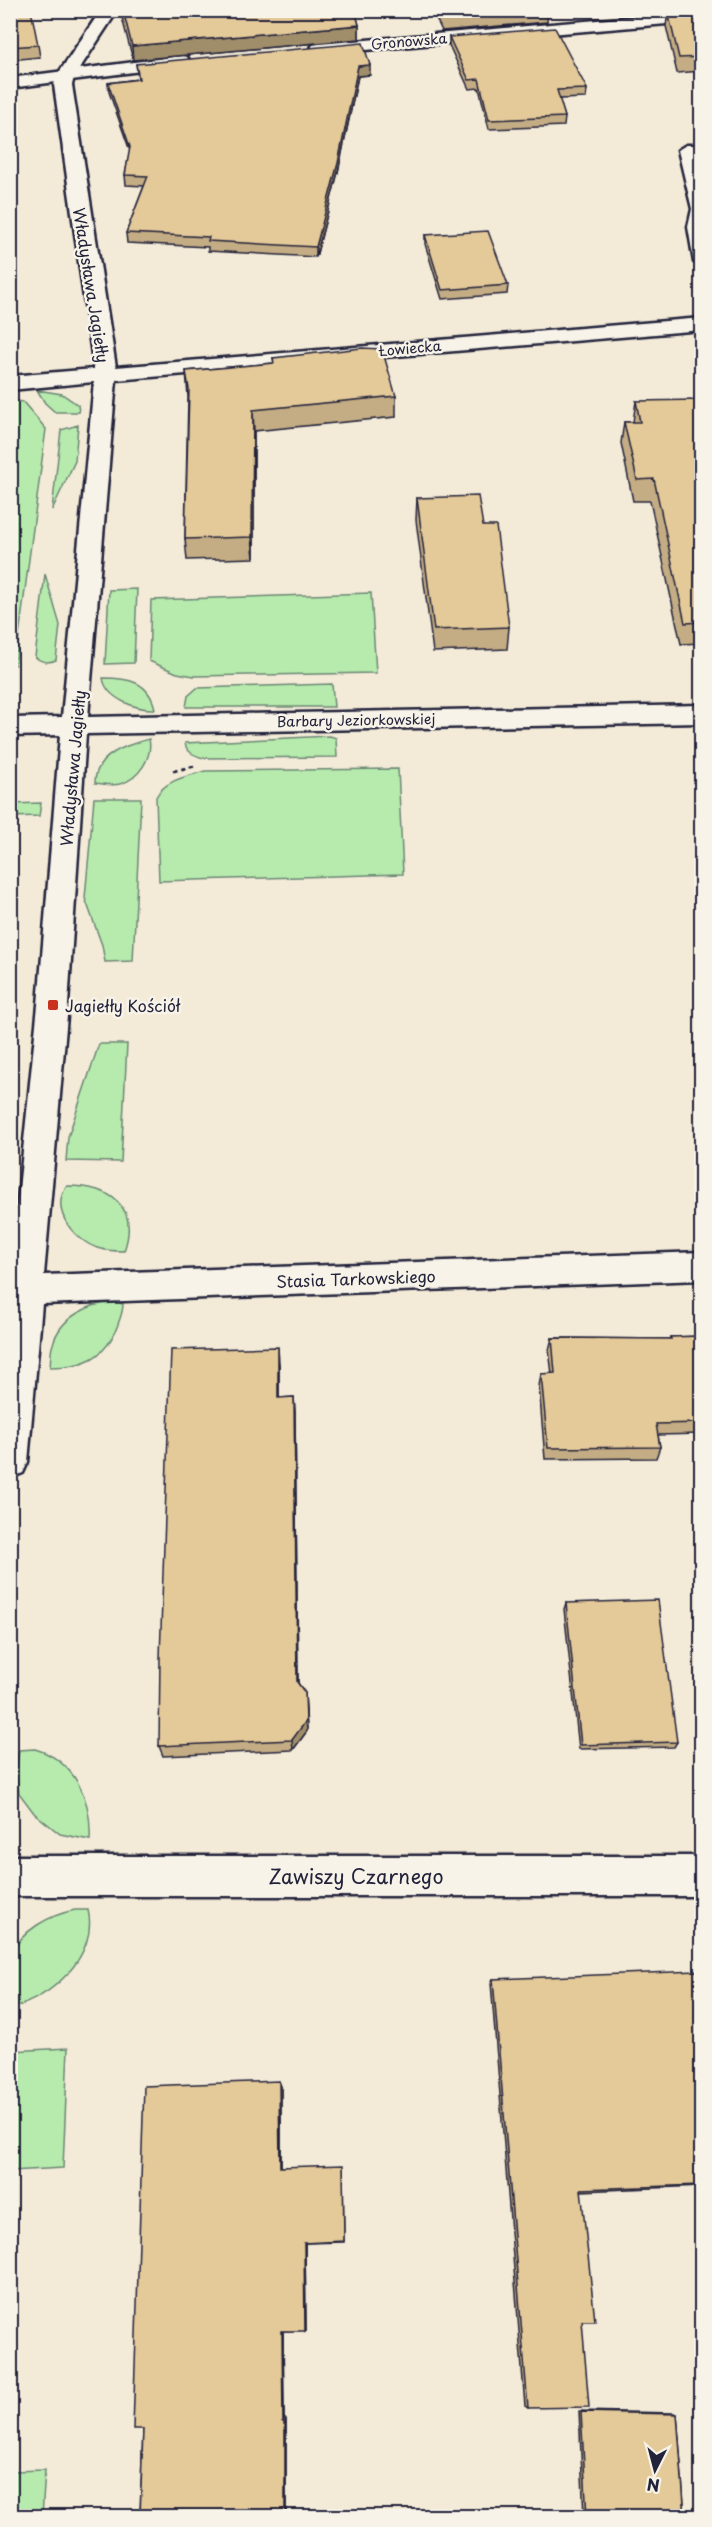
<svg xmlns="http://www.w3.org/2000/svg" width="712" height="2527" font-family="'Playpen Sans',sans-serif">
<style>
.green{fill:#b6ebad;stroke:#6c8674;stroke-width:1.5}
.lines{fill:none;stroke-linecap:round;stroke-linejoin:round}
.service-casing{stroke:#22223b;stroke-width:5}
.minor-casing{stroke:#22223b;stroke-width:5}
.tertiary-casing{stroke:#22223b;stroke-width:5}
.path{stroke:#22223b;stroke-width:3;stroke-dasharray:4.5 4;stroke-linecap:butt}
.service{fill:#f7f3e8;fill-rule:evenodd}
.minor{fill:#f7f3e8;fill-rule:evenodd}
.tertiary{fill:#f7f3e8;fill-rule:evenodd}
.wall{fill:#c4ad84;stroke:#22223b;stroke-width:1.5}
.shaded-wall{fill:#a08d6b;stroke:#22223b;stroke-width:1.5}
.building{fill:#e4c999;stroke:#22223b;stroke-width:1.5}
.poi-dot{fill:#c8321e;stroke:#f7f3e8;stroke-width:2}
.labels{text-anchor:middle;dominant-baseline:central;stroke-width:5;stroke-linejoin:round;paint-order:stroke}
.far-street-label{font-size:14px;fill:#22223b;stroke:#f7f3e8}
.street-label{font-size:16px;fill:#22223b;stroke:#f7f3e8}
.poi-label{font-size:16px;fill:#22223b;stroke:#f7f3e8;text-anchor:start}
.near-street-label{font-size:20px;fill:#22223b;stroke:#f7f3e8}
</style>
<rect width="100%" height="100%" fill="#f3ebd8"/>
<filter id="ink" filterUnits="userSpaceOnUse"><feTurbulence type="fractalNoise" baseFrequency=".0167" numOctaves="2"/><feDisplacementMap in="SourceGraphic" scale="12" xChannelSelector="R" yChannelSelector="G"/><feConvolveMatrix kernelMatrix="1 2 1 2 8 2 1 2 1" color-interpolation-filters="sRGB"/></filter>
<g filter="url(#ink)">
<path class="green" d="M 37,390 L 62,394 L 78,405 L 79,412 L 55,412 L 45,403 Z
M 11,400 L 23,402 L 46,429 L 16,659 L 15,665 L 11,668 Z
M 78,425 L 75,461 L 52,510 L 61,430 Z
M 45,574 L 60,625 L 56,660 C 49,663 41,662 35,657 Z
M 137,589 L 134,663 L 105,664 L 109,590 Z
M 371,593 L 376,673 L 194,676 L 177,673 L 149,661 L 151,600 Z
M 103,678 C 128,678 149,681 155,709 C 137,710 106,699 103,678 Z
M 332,684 L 334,707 L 186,707 L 188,696 L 197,688 Z
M 330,736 L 336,738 L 337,757 L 203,758 C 194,755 186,752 185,743 Z
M 149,739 C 153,757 139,779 120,784 C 113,786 103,784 95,783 C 95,755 126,745 149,739 Z
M 398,769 L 403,874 L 159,881 L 156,797 C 165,780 187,776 205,771 Z
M 94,798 L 141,798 L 133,961 L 105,962 L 102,945 L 85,898 Z
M 41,803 L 39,816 L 11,817 L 11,804 Z
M 99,1044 L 127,1044 L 121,1162 L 66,1161 L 68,1137 Z
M 67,1186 C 109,1186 140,1205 124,1251 C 116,1251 108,1251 101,1249 C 76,1243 48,1210 67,1186 Z
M 115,1302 L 123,1304 C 123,1312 120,1319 117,1327 C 105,1359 82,1367 50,1367 C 51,1360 50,1351 53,1344 C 60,1317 90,1303 115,1302 Z
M 35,1749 C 75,1761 92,1799 90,1840 L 60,1834 L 34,1813 L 19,1793 L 16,1773 L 19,1750 Z
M 75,1910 L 88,1910 C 99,1955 51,1999 11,2008 C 10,1995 7,1966 11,1955 C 21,1930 50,1915 75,1910 Z
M 68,2048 L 63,2168 L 11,2171 L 11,2051 Z
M 45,2470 L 42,2516 L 11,2516 L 11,2471 Z"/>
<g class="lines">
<g class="service-casing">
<path id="service" d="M 686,145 L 702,145 L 702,155 L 695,155 L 702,182 L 702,267 L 694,262 L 688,227 L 692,209 L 678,150 Z"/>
</g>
<g class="minor-casing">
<path id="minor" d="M 101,10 L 118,10 L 74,77 L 72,85 L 116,367 L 702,318 L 702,330 L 116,380 L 88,717 L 702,705 L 702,723 L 86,734 L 68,1005 L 44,1275 L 702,1252 L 702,1280 L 42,1304 L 28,1462 L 23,1473 L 10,1478 L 10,1277 L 38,1005 L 60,735 L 10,736 L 10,718 L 62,717 L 94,382 L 10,390 L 10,376 L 94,369 L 54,85 L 56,77 Z
M 10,1856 L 702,1856 L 702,1896 L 10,1896 Z"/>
</g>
<g class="tertiary-casing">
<path id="tertiary" d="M 702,11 L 702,21 L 319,54 L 313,53 L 310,49 L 313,45 L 319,44 Z
M 181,56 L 187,57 L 190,61 L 187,65 L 10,88 L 10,78 Z"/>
</g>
<path class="path" d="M 173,771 L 195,766"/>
<use href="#service" class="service"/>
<use href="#minor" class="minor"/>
<use href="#tertiary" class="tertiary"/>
</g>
<path class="wall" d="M 10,10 L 38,45 L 40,57 L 10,60 Z
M 120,10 L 355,10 L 359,25 L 359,39 L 133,60 Z
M 432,10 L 548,10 L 547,22 L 442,31 Z
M 662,10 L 682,10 L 662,12 Z
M 702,10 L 702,71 L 677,73 L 666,26 L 668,12 Z
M 449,37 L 587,89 L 586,98 L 559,99 L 565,117 L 564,126 L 489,129 L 479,88 L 469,89 L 449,45 Z
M 136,64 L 370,75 L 358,76 L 338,172 L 316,257 L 208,251 L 208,247 L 127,243 L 126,233 L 144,186 L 126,185 L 125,175 L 130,151 L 109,92 L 108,83 L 138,79 Z
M 425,235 L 508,285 L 507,294 L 442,299 L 425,244 Z
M 273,358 L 396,396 L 396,417 L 254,431 L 254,558 L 187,560 L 185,539 L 188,397 L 186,371 L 274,363 Z
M 636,401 L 702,411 L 702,643 L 681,644 L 650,501 L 633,501 L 621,443 L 624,422 L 633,422 Z
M 417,498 L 483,526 L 509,627 L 507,649 L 433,652 L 416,520 Z
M 702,1336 L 702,1434 L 658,1435 L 660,1447 L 656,1458 L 545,1459 L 539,1386 L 541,1374 L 552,1374 L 549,1350 L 552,1338 L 670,1339 L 670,1337 Z
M 279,1363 L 279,1398 L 294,1397 L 295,1412 L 298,1683 L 305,1693 L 307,1731 L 293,1750 L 163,1756 L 159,1746 Z
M 566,1603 L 677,1742 L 674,1747 L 579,1749 L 564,1609 Z
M 493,1979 L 702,2001 L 702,2186 L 581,2191 L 582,2321 L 528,2408 L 525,2406 L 491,1983 Z
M 281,2086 L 281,2167 L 343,2167 L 344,2242 L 305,2243 L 306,2330 L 283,2331 L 284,2419 L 286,2419 L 286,2517 L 140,2517 L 143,2429 Z
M 579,2411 L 674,2413 L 677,2414 L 685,2517 L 584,2517 Z"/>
<path class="shaded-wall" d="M 359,25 L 359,39 L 133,60 L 132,46 Z
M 370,65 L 370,75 L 358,76 L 338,172 L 316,257 L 316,247 L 358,66 Z
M 253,410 L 254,431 L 254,558 L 252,537 Z
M 278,1347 L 279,1363 L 279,1412 L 278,1398 Z
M 294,1397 L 295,1412 L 298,1693 L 297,1682 Z
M 305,1693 L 307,1731 L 293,1750 L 292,1740 Z
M 279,2081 L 281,2086 L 281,2169 L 280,2167 Z
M 304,2243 L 305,2243 L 306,2330 L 305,2331 Z
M 283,2330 L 284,2419 L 283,2422 L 282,2331 Z
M 286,2419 L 286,2517 L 285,2517 L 285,2422 Z"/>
<path class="building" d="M 10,10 L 31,10 L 38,45 L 10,47 Z
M 123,10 L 355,10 L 359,25 L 132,46 Z
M 440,10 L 513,10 L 443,17 Z
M 689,10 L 702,10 L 702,57 L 679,58 L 668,12 Z
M 555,28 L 587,89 L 557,90 L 565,117 L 489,120 L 479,79 L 469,80 L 449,37 Z
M 363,43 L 370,65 L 358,66 L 338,163 L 316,247 L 208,241 L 209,237 L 126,233 L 148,176 L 125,175 L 130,147 L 108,83 L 139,79 L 136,64 Z
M 488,231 L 508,285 L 442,290 L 425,235 Z
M 362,348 L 382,349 L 396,396 L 253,410 L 252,537 L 185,539 L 189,389 L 186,371 L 274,363 L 273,358 Z
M 698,400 L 702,411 L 702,622 L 685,623 L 654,479 L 637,480 L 624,422 L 640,422 L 636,401 Z
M 478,496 L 483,526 L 496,526 L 509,627 L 434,630 L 417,498 Z
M 702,1336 L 702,1423 L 656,1424 L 660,1447 L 548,1448 L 541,1374 L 555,1373 L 552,1338 L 671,1339 L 670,1337 Z
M 278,1347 L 278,1398 L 294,1397 L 297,1682 L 305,1693 L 306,1721 L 292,1740 L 159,1746 L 160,1657 L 171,1350 Z
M 658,1600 L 677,1742 L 581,1745 L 566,1603 Z
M 698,1971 L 702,2001 L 702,2185 L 581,2189 L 595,2321 L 582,2321 L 589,2407 L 528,2408 L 493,1979 Z
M 279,2081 L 280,2167 L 343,2165 L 344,2241 L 304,2243 L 305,2331 L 282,2331 L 283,2422 L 285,2422 L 285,2517 L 140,2517 L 143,2429 L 133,2429 L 144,2086 Z
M 581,2412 L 677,2414 L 685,2517 L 587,2517 Z"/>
</g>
<rect class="poi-dot" x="47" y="999" width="12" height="12" rx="3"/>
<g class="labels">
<g class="far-street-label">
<text transform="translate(409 41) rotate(-5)">Gronowska</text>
<text transform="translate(410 348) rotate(-5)">Łowiecka</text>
<text transform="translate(356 720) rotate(-1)">Barbary Jeziorkowskiej</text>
</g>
<g class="street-label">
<text transform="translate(92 285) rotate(81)">Władysława Jagiełły</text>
<text transform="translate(72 768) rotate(-85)">Władysława Jagiełły</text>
<text transform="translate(356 1278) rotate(-2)">Stasia Tarkowskiego</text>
</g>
<g class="poi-label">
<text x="65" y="1005">Jagiełły Kościół</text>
</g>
<g class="near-street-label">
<text x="356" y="1876">Zawiszy Czarnego</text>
</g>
</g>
<rect width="712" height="2527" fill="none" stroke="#f7f3e8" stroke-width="36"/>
<rect x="18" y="18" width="676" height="2491" fill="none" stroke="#22223b" stroke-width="2" filter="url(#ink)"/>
<g transform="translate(655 2470) rotate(186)" stroke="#f7f3e8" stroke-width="4.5" paint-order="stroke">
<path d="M0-4.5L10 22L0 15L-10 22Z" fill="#22223b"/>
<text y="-9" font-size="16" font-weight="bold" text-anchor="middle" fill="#22223b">N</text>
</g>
</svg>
